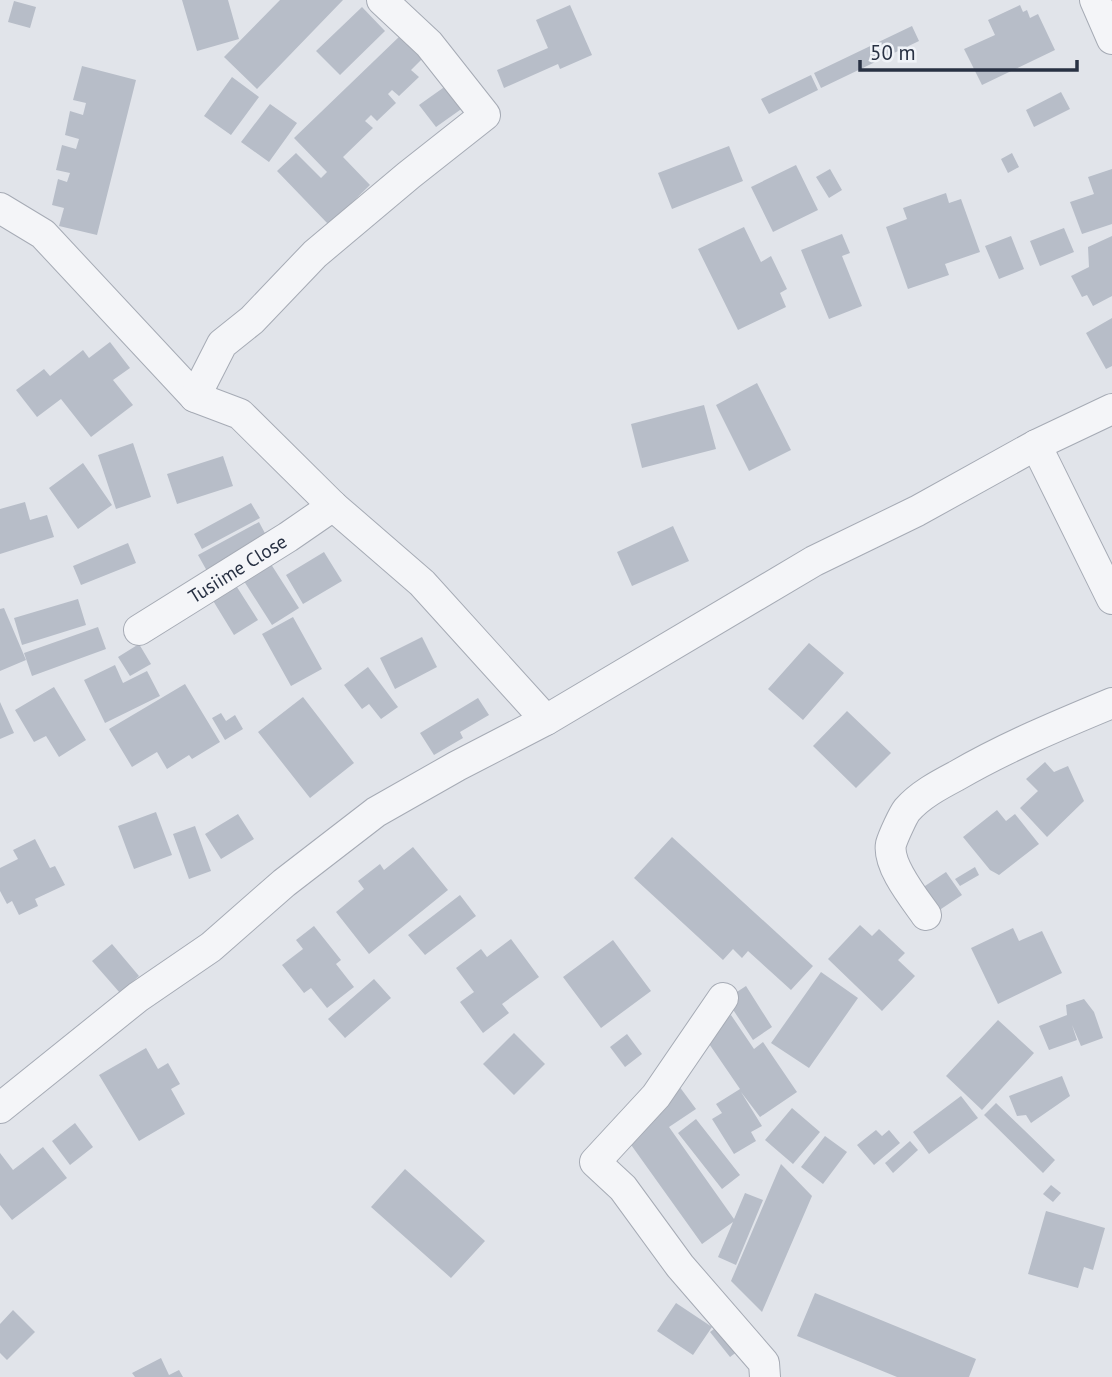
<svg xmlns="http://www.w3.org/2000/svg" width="1112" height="1377" font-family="'PT Sans',sans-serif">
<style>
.building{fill:#b7bdc8}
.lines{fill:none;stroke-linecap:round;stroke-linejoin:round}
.minor-casing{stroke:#a6abb5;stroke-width:32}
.minor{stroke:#f4f5f8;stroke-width:30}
.labels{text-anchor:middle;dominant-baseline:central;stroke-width:5;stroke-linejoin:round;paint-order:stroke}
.street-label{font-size:19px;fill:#283143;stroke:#f0f3f8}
</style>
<rect width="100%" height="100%" fill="#e1e4ea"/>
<path class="building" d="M 182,0 L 228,0 L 239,39 L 197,51 Z
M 280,0 L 343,0 L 257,89 L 224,57 Z
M 14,1 L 36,7 L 30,28 L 8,22 Z
M 570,5 L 592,55 L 560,69 L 558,64 L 504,88 L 497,70 L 548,48 L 536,20 Z
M 1020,5 L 1023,12 L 1027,10 L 1030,18 L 1038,14 L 1055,50 L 982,85 L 964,49 L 995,35 L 988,20 Z
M 362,7 L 385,31 L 340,75 L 316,51 Z
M 912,26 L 919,41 L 821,88 L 814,73 Z
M 402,34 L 424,57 L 411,70 L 419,77 L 399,96 L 392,90 L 388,94 L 396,103 L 377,121 L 371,115 L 365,121 L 373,128 L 343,157 L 370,185 L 329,225 L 277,171 L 296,153 L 321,178 L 327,172 L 294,138 Z
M 82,66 L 136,80 L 97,235 L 59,226 L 64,208 L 52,205 L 58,179 L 67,182 L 70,173 L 56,170 L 62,145 L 76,149 L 79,139 L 65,135 L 70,111 L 83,115 L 86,103 L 73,100 Z
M 811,75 L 818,90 L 769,114 L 761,99 Z
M 232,77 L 259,97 L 231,135 L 204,116 Z
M 450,83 L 467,105 L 436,127 L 419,105 Z
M 1061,92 L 1070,109 L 1034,127 L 1026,110 Z
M 270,104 L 297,123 L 269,162 L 241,142 Z
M 729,146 L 743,181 L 672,209 L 658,173 Z
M 1012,153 L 1019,167 L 1008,173 L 1001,159 Z
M 796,165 L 818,210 L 773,232 L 751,187 Z
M 830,169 L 842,190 L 829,198 L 816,177 Z
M 1112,169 L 1112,224 L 1082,234 L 1070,202 L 1094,194 L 1088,177 Z
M 946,193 L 949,203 L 961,199 L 980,252 L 945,264 L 949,275 L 908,289 L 886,227 L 907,219 L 903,208 Z
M 744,227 L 761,262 L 771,256 L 787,289 L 780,293 L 786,307 L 738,330 L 698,249 Z
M 1064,228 L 1074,252 L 1040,266 L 1030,241 Z
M 842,234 L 850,253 L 842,256 L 862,306 L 829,319 L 801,250 Z
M 1011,236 L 1024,269 L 999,279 L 985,246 Z
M 1112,236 L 1112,296 L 1093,306 L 1087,295 L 1082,297 L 1071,276 L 1089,267 L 1088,247 Z
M 1112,318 L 1112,366 L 1106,369 L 1086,333 Z
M 110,342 L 130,368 L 113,380 L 133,405 L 91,437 L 61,399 L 37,417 L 16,390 L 44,369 L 50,376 L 83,350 L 89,358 Z
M 757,383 L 791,450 L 749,471 L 716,405 Z
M 704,405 L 716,449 L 642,468 L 631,424 Z
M 133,443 L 151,497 L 116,509 L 98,455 Z
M 223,456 L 233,486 L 177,504 L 167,474 Z
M 83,463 L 112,505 L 78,529 L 49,488 Z
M 25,502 L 30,520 L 47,515 L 54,537 L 0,554 L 0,509 Z
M 251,503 L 260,518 L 202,549 L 194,534 Z
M 259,522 L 268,539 L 207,571 L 198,555 Z
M 673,526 L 689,561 L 632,586 L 617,552 Z
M 128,543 L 136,563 L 81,585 L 73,566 Z
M 324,552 L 342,581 L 303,604 L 286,575 Z
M 269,561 L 299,608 L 272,625 L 242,578 Z
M 235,584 L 258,620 L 234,635 L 212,599 Z
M 78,599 L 86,625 L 22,645 L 14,618 Z
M 4,608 L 26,660 L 0,671 L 0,609 Z
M 293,617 L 322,669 L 291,686 L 262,634 Z
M 98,627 L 106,649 L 32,676 L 24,653 Z
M 422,637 L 437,667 L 395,689 L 380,658 Z
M 809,643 L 844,673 L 803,720 L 768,689 Z
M 139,644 L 151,664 L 130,676 L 118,657 Z
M 115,665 L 123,683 L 147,671 L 160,696 L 105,723 L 84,680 Z
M 368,667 L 398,707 L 381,719 L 369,704 L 362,709 L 344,685 Z
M 185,684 L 220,742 L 192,759 L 189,755 L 167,769 L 157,752 L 132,767 L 109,729 Z
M 54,687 L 86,740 L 59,757 L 46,736 L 34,742 L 15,710 Z
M 303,697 L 354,763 L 310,798 L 258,732 Z
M 478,698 L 489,715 L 460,732 L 463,738 L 434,755 L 420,733 Z
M 0,702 L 14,733 L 0,739 Z
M 847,711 L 891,753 L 856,788 L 813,746 Z
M 221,713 L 226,721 L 235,715 L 243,729 L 225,740 L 212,718 Z
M 1045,762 L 1054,772 L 1068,766 L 1084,801 L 1047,837 L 1020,808 L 1038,791 L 1026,779 Z
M 997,810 L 1006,821 L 1015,814 L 1039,844 L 999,875 L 990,870 L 963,837 Z
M 156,812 L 172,855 L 134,869 L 118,826 Z
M 238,814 L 254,839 L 221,859 L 205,834 Z
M 195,826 L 211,871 L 189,879 L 173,834 Z
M 672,837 L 813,966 L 791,990 L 748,951 L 742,958 L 733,949 L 723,960 L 634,878 Z
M 35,839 L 50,868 L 55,866 L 65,885 L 35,899 L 38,906 L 19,915 L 12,901 L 7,904 L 0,891 L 0,868 L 18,859 L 13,850 Z
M 413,847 L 448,890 L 369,954 L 336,912 L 364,889 L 358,881 L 380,864 L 384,870 Z
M 975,867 L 979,875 L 960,886 L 955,879 Z
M 946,872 L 962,895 L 938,911 L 922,888 Z
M 460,895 L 476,916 L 425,955 L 408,935 Z
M 860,925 L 872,936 L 879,929 L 905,953 L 898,960 L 915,976 L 882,1011 L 828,959 Z
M 314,926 L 341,960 L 336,964 L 354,987 L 327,1008 L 311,988 L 304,993 L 282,965 L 303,949 L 296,940 Z
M 1013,928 L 1019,941 L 1042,931 L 1062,973 L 998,1004 L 971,948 Z
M 511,939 L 539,977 L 502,1004 L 509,1013 L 483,1033 L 460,1002 L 474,992 L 456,968 L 481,949 L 487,957 Z
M 613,940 L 651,991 L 601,1028 L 563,977 Z
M 112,944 L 139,976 L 120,993 L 92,961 Z
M 821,972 L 858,998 L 809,1068 L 771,1043 Z
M 374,979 L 391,998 L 345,1038 L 328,1019 Z
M 746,986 L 772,1027 L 753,1040 L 726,999 Z
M 1084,999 L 1094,1012 L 1103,1038 L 1081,1046 L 1072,1025 L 1077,1040 L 1049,1050 L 1039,1026 L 1067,1015 L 1066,1005 Z
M 731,1015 L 754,1049 L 763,1042 L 797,1092 L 760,1117 L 741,1092 L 762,1126 L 751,1132 L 756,1141 L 734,1154 L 712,1119 L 722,1113 L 716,1104 L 740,1089 L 703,1035 Z
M 998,1020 L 1034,1053 L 982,1110 L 946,1076 Z
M 514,1033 L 545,1064 L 514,1095 L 483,1064 Z
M 627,1034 L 642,1054 L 625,1067 L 610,1047 Z
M 146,1048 L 158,1069 L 168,1063 L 180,1084 L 171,1089 L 185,1114 L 139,1141 L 99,1075 Z
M 1062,1076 L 1070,1096 L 1031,1123 L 1026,1115 L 1017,1116 L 1009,1096 Z
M 679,1086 L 696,1109 L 669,1127 L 734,1219 L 745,1193 L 763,1200 L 736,1265 L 718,1257 L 733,1222 L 702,1244 L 619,1128 Z
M 961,1096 L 978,1118 L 929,1154 L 913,1132 Z
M 996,1103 L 1055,1160 L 1043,1173 L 984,1115 Z
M 792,1108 L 820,1132 L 793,1164 L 765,1140 Z
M 696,1119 L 740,1175 L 722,1189 L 678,1133 Z
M 75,1123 L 93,1147 L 70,1165 L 52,1141 Z
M 876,1130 L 882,1136 L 889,1130 L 900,1143 L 874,1165 L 857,1145 Z
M 825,1136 L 847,1152 L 823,1184 L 801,1167 Z
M 910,1141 L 918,1150 L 893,1173 L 885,1163 Z
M 43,1147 L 67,1178 L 12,1220 L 0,1205 L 0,1153 L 13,1170 Z
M 781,1164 L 812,1196 L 762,1312 L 731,1281 Z
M 405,1169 L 485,1241 L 451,1278 L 371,1207 Z
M 1051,1185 L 1061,1193 L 1053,1202 L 1043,1194 Z
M 1046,1211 L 1105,1228 L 1093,1270 L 1084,1267 L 1078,1288 L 1028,1274 Z
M 815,1293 L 976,1359 L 969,1377 L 897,1377 L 797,1336 Z
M 676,1303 L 712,1327 L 693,1355 L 657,1331 Z
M 13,1310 L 35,1332 L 7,1360 L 0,1353 L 0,1324 Z
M 722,1323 L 742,1348 L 730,1357 L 710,1332 Z
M 161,1358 L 169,1375 L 179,1370 L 183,1377 L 135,1377 L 132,1373 Z"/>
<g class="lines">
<g class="minor-casing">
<g id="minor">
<path d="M 1095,0 L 1112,39"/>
<path d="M 0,208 L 43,234 L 195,397 L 240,414 L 333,506 L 422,583 L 546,720"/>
<path d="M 195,397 L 222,344 L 252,320 L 315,254 L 409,175 L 485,115 L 429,44 L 382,0"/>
<path d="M 1036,445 L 1112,599"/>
<path id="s1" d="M 139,630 L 288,537 L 333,506"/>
<path d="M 926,915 C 914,898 887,865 891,844 C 893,837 903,815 907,810 C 920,795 939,785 956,776 C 1006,747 1059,725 1112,703"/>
<path d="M 723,998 L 656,1096 L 595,1162 L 623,1188 L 680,1266 L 764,1363 L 765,1377"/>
<path d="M 0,1108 L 138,997 L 211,947 L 284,883 L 376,812 L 457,766 L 546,720 L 814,561 L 917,511 L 1036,445 L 1112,409"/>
</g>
</g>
<use href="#minor" class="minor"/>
</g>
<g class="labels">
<g class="street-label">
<text stroke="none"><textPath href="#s1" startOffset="116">Tusiime Close</textPath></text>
</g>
</g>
<path d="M860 60v10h217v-10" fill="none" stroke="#283143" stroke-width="3.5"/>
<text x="870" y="60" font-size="21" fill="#283143" stroke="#f0f3f8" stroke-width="5" paint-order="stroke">50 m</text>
</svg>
